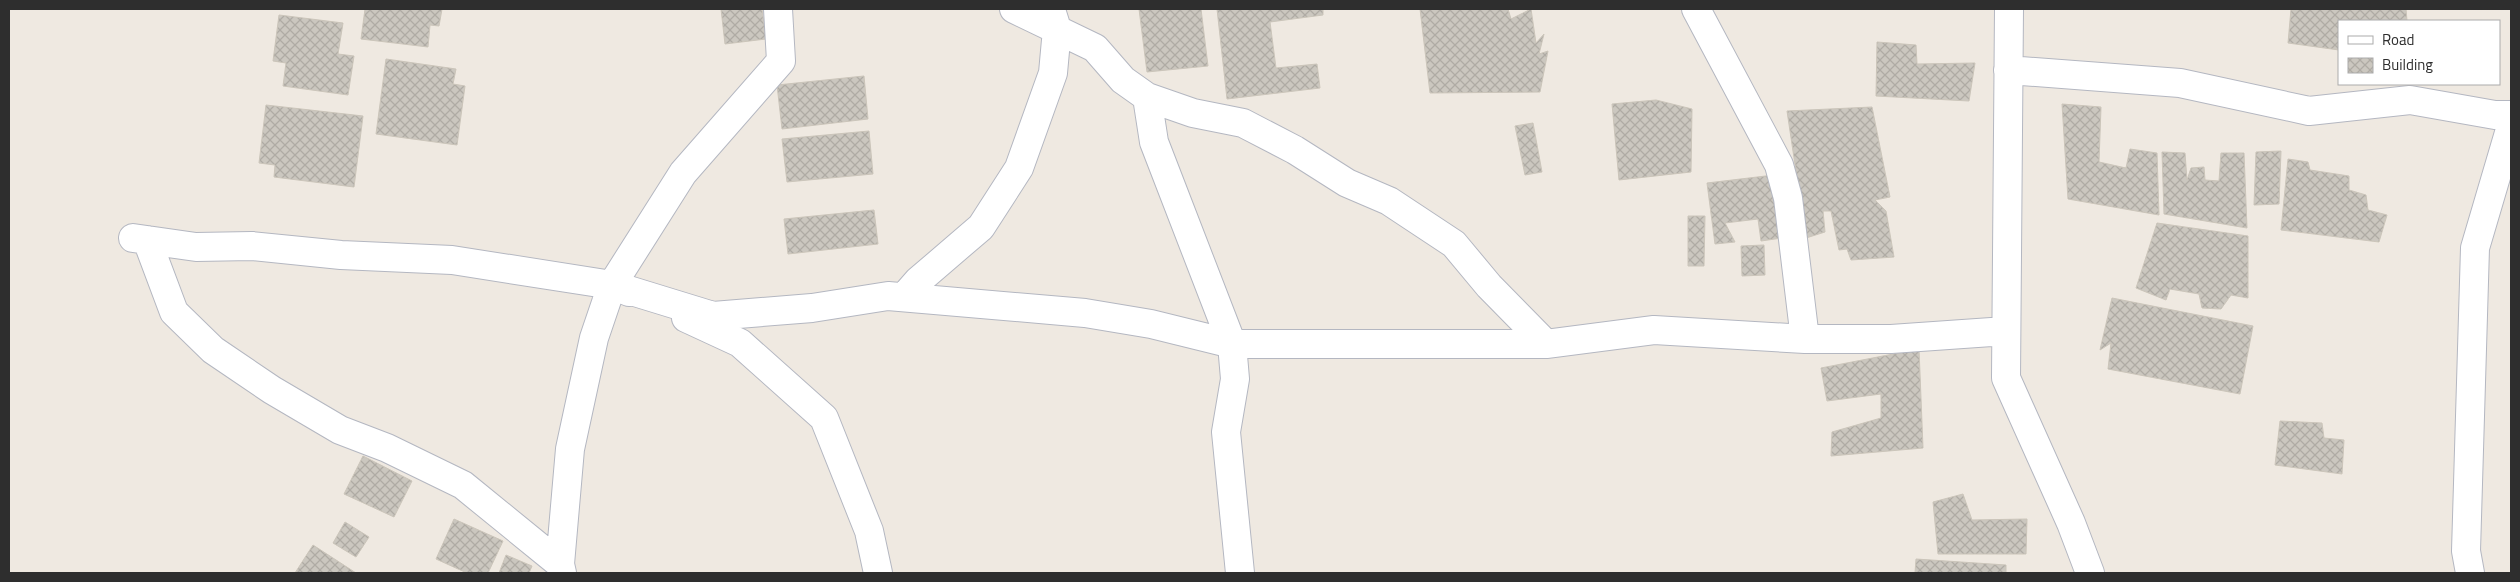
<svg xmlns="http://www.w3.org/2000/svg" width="2520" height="582" font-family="'Titillium Web',sans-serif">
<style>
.building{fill:url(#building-cross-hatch);stroke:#cbc5ba}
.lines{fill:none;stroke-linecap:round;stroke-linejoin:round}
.street-casing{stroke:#b4b7c1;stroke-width:30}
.street{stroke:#fff;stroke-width:28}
</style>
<defs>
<pattern id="building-cross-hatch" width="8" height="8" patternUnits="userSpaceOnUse" patternTransform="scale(1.25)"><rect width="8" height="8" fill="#cbc7bf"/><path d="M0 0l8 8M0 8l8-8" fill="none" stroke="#afaba4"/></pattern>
</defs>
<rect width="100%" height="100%" fill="#efe9e1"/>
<path class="building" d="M 365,9 L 442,9 L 439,26 L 430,25 L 428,47 L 361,39 Z
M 721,9 L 762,9 L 766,39 L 725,44 Z
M 1139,9 L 1201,9 L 1208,66 L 1147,72 Z
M 1217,9 L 1323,9 L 1323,15 L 1270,22 L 1276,68 L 1317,64 L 1320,88 L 1227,99 Z
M 1420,9 L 1508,9 L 1511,19 L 1531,9 L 1536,43 L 1544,34 L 1539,54 L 1548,51 L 1540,92 L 1430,93 Z
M 2291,9 L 2406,9 L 2407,21 L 2339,21 L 2339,50 L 2288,43 Z
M 279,15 L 343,23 L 338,54 L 354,56 L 348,95 L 283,86 L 286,63 L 273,61 Z
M 1877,42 L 1916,45 L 1917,64 L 1975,63 L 1969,101 L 1876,96 Z
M 386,59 L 456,69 L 453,84 L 465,86 L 457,145 L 376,134 Z
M 864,76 L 868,119 L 782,129 L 777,85 Z
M 1656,100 L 1692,109 L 1691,172 L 1619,180 L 1612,104 Z
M 2062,104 L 2101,107 L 2099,162 L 2126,168 L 2130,149 L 2157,153 L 2159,215 L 2068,199 Z
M 266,105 L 363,116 L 354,187 L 274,177 L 275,165 L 259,163 Z
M 1872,107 L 1890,197 L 1875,200 L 1886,211 L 1894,257 L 1851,260 L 1847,249 L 1839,250 L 1831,211 L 1823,211 L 1825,232 L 1806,238 L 1787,111 Z
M 1533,123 L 1542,172 L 1525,175 L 1515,126 Z
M 869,131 L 873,174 L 787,182 L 782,139 Z
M 2281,151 L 2279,204 L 2254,205 L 2256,152 Z
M 2162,152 L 2185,153 L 2187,180 L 2191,168 L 2204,167 L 2205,180 L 2219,181 L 2221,153 L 2244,153 L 2247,228 L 2164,214 Z
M 2288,159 L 2308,162 L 2310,170 L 2349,176 L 2349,190 L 2366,195 L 2368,210 L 2387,215 L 2379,242 L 2281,230 Z
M 1774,175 L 1782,238 L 1761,241 L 1758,219 L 1725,223 L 1735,242 L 1715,244 L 1707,183 Z
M 874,210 L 878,244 L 788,254 L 784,219 Z
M 1688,216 L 1705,216 L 1704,266 L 1688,266 Z
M 2157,223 L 2248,236 L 2248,298 L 2231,295 L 2221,309 L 2202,308 L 2199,294 L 2170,289 L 2166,300 L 2136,288 Z
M 1764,245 L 1765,275 L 1742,276 L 1741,246 Z
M 2112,298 L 2253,326 L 2240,394 L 2108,369 L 2111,343 L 2100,350 Z
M 1919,349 L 1923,448 L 1831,456 L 1832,432 L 1881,418 L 1881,394 L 1827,401 L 1821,368 Z
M 2280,421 L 2322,423 L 2324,438 L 2344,440 L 2342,474 L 2275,465 Z
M 363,456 L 412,481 L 394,517 L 344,494 Z
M 1963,494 L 1972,520 L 2027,519 L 2026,554 L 1938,554 L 1933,502 Z
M 454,519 L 503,541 L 488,573 L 467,573 L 436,559 Z
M 345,522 L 369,537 L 356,557 L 333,543 Z
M 313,545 L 356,573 L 295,573 Z
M 506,555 L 532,566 L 529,573 L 499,573 Z
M 1916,559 L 2006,565 L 2006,573 L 1915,573 Z"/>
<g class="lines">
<g class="street-casing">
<path id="street" d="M 1014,9 L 1095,48 L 1123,80 L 1147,97 L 1193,113 L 1243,123 L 1295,150 L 1347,183 L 1389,201 L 1454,244 L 1489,286 L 1546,344
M 1696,9 L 1779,165 L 1788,198 L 1805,339
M 2009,9 L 2006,378 L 2071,523 L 2090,573
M 2008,70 L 2180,83 L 2309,111 L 2410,100 L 2495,115 L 2511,115
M 1147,97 L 1154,142 L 1232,344 L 1235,379 L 1226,432 L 1240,573
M 133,238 L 196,247 L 252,246 L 341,255 L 452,260 L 612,285 L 629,292
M 147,240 L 174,312 L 213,350 L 272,390 L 340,430 L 387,448 L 463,485 L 560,564
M 612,285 L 713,316 L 812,308 L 888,296 L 1085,313 L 1151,324 L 1232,344 L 1546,344 L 1654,330 L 1805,339 L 1891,339 L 2006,331
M 904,297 L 918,281 L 981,227 L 1019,168 L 1053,73 L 1057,29 L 1052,13
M 686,318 L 740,343 L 824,418 L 869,531 L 878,573
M 562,573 L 560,564 L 570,449 L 594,338 L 612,285 L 683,173 L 781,61 L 778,9
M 2470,573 L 2466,551 L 2475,248 L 2511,126"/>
</g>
<use href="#street" class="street"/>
</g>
<rect width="2520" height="582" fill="none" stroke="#2e2e2e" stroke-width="20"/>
<rect x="2338" y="20" width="162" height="65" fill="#ffffff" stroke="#ababab"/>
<rect x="2348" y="36" width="25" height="8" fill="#ffffff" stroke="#ababab"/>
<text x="2382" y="45" font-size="15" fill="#2e2e2e">Road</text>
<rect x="2348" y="58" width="25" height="15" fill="url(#building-cross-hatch)" stroke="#ababab"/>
<text x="2382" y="70" font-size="15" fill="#2e2e2e">Building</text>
</svg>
